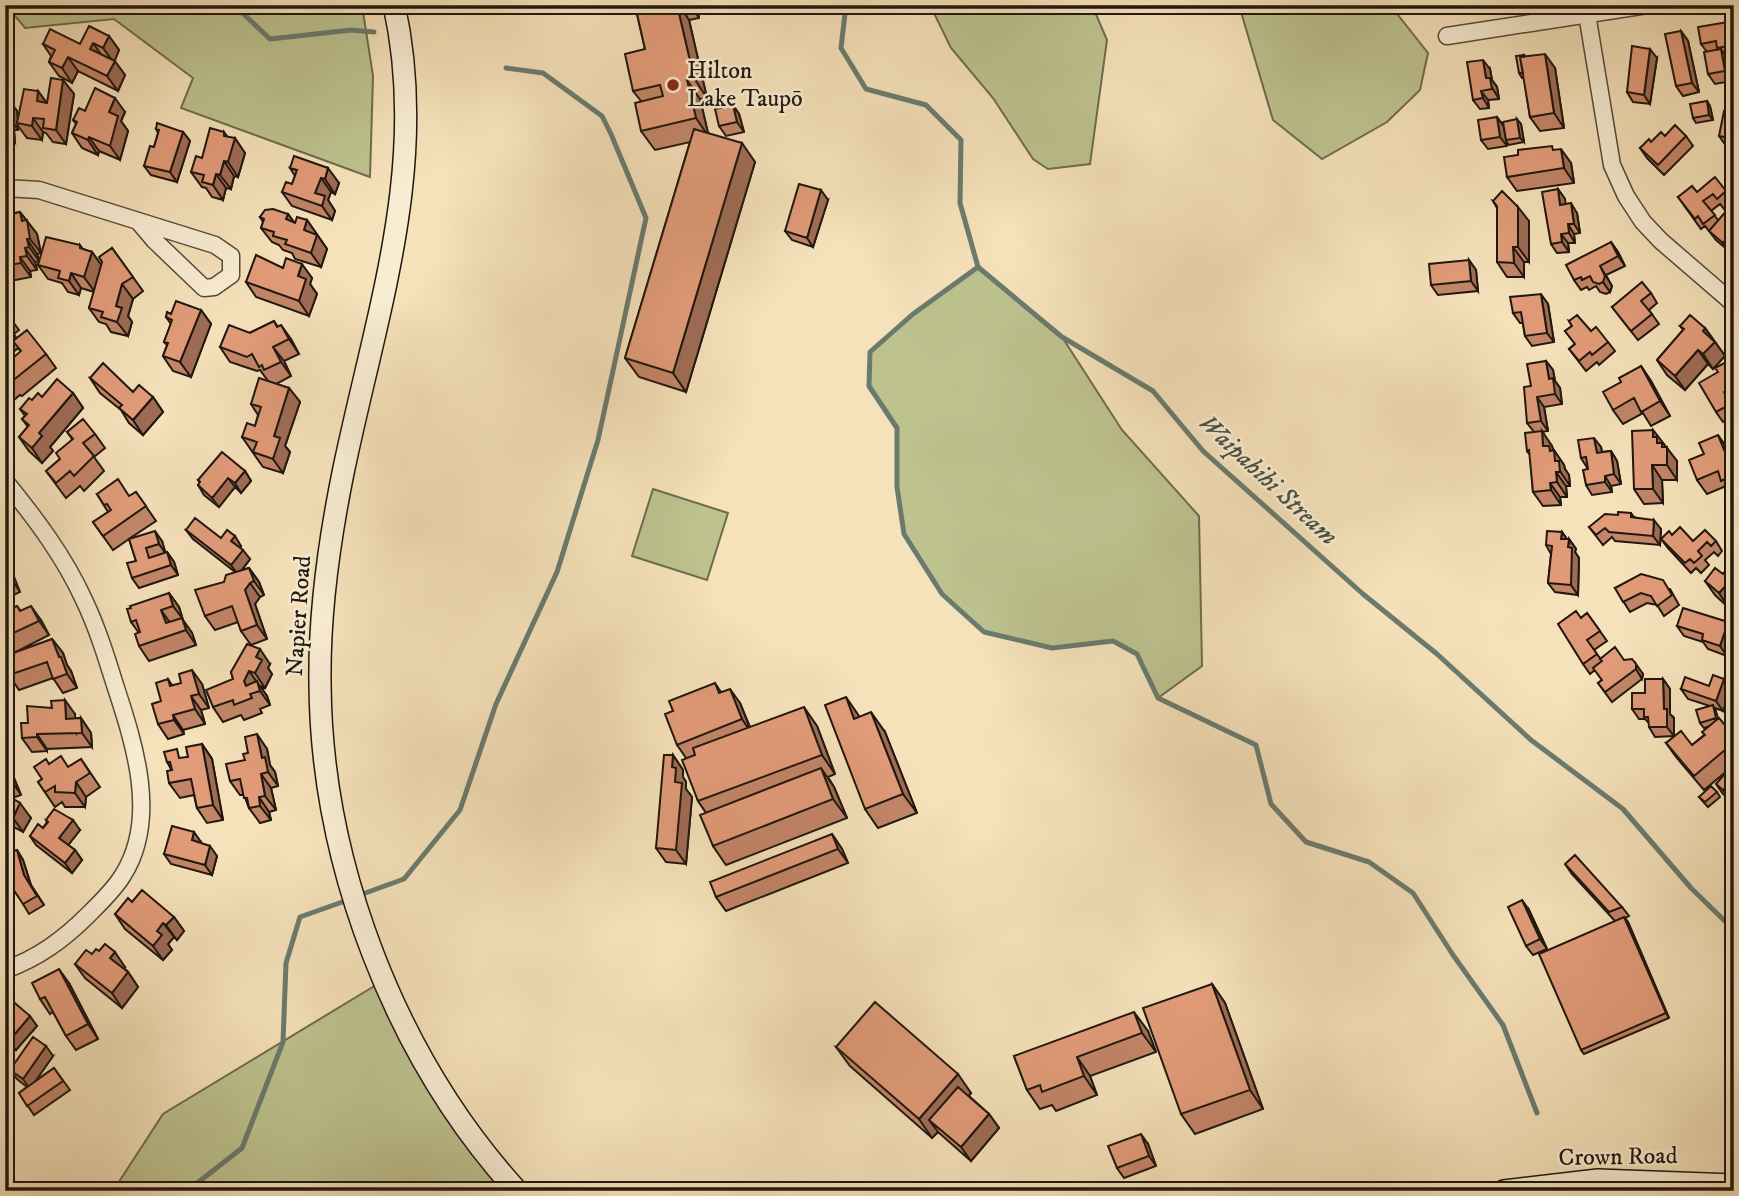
<svg xmlns="http://www.w3.org/2000/svg" width="1739" height="1196" font-family="'IM FELL DW Pica',serif">
<style>
.green{fill:#bdc28f;stroke:#6e6c4f;stroke-width:2}
.lines{fill:none;stroke-linecap:round;stroke-linejoin:round}
.stream{stroke:#6a7b6e;stroke-width:5}
.street-casing{stroke:#554a3a;stroke-width:19}
.secondary-casing{stroke:#20170f;stroke-width:24}
.street{stroke:#f8ecd2;stroke-width:16}
.secondary{stroke:#f8ecd2;stroke-width:21}
.wall{fill:#c28568;stroke:#20170f;stroke-width:2;fill-rule:evenodd}
.shaded-wall{fill:#9e6c55;stroke:#20170f;stroke-width:2}
.building{fill:#e19b79;stroke:#20170f;stroke-width:2}
.poi-dot{fill:#8f2418;stroke:#f8ecd2;stroke-width:2.5}
.labels{text-anchor:middle;dominant-baseline:central;stroke-width:5;stroke-linejoin:round;paint-order:stroke}
.poi-label{font-size:24px;fill:#20170f;stroke:#f8ecd2;text-anchor:start}
.street-label{font-size:24px;fill:#20170f;stroke:#f8ecd2}
.water-label{font-size:26px;font-style:italic;fill:#4b5146;stroke:#f8ecd2}
</style>
<rect width="100%" height="100%" fill="#f5e1ba"/>
<filter id="stains"><feTurbulence type="fractalNoise" baseFrequency=".00286" numOctaves="4"/><feColorMatrix values="0 0 0 0 .2 0 0 0 0 .09 0 0 0 0 .02 0 0 0 .5 -.17"/></filter>
<radialGradient id="worn" r=".72"><stop offset=".6" stop-color="#630" stop-opacity="0"/><stop offset="1" stop-color="#630" stop-opacity=".3"/></radialGradient>
<path class="green" d="M 6,5 L 362,5 L 373,76 L 370,177 L 181,108 L 193,78 L 114,19 L 25,28 Z
M 930,5 L 1092,5 L 1107,40 L 1090,164 L 1048,169 L 1033,159 L 993,98 L 951,48 Z
M 1239,5 L 1390,5 L 1428,53 L 1420,90 L 1387,122 L 1322,159 L 1273,120 Z
M 978,267 L 1062,337 L 1122,430 L 1199,516 L 1202,666 L 1158,698 L 1137,654 L 1113,641 L 1052,648 L 984,632 L 942,594 L 904,534 L 897,487 L 897,428 L 869,386 L 870,352 L 913,314 Z
M 653,489 L 728,513 L 707,580 L 632,556 Z
M 381,982 L 519,1191 L 113,1191 L 163,1114 Z"/>
<g class="lines">
<path class="stream" d="M 234,5 L 270,39 L 351,30 L 374,32
M 846,5 L 841,48 L 866,89 L 926,105 L 961,140 L 960,203 L 978,267 L 1062,337 L 1153,391 L 1203,451 L 1363,594 L 1437,654 L 1531,740 L 1623,809 L 1691,888 L 1734,930
M 978,267 L 913,314 L 870,352 L 869,386 L 897,428 L 897,487 L 904,534 L 942,594 L 984,632 L 1052,648 L 1113,641 L 1137,654 L 1158,698 L 1256,745 L 1271,804 L 1306,842 L 1369,862 L 1413,893 L 1453,955 L 1503,1025 L 1537,1113
M 357,896 L 404,879 L 460,810 L 496,704 L 557,572 L 598,440 L 646,218 L 611,134 L 602,116 L 543,73 L 506,68
M 187,1191 L 242,1148 L 283,1042 L 286,963 L 300,917 L 348,900"/>
<g class="street-casing">
<path id="street" d="M 1587,14 L 1612,165 L 1626,196 L 1643,222 L 1661,241 L 1734,304
M 1447,36 L 1647,5
M 5,188 L 39,190 L 215,245 L 231,256 L 231,275 L 214,287 L 204,288 L 155,241 L 138,221
M 5,481 C 35,518 64,556 84,600 C 97,627 106,656 115,685 C 134,743 159,818 123,875 C 114,890 100,903 88,915 C 63,940 38,958 5,970"/>
</g>
<g class="secondary-casing">
<path id="secondary" d="M 394,5 C 430,166 375,317 343,473 C 329,542 319,612 320,683 C 321,863 395,1057 517,1191
M 1504,1191 L 1598,1180 L 1734,1185"/>
</g>
<use href="#street" class="street"/>
<use href="#secondary" class="secondary"/>
</g>
<path class="wall" d="M 635,5 L 696,5 L 699,18 L 689,20 L 707,98 L 700,99 L 708,133 L 755,162 L 686,392 L 639,377 L 625,358 L 690,142 L 655,150 L 641,131 L 641,101 L 633,91 L 645,49 Z
M 1734,21 L 1734,56 L 1727,57 L 1732,81 L 1715,84 L 1708,74 L 1707,52 L 1701,44 Z
M 1681,31 L 1688,41 L 1699,92 L 1683,96 L 1676,86 Z
M 109,36 L 119,50 L 114,61 L 125,75 L 118,91 L 78,71 L 72,83 L 59,76 L 49,62 L 51,56 L 43,44 L 80,44 Z
M 1524,55 L 1525,56 L 1555,68 L 1564,128 L 1540,131 L 1530,117 L 1524,78 L 1522,78 L 1519,73 Z
M 1657,58 L 1650,104 L 1633,102 L 1627,92 Z
M 1490,69 L 1492,80 L 1497,87 L 1499,99 L 1488,100 L 1489,108 L 1480,109 L 1473,100 Z
M 63,80 L 74,94 L 66,144 L 53,142 L 46,133 L 43,132 L 42,140 L 27,138 L 18,126 L 18,130 L 14,130 L 15,142 L 5,143 L 5,97 L 17,111 L 18,119 L 38,91 L 47,103 Z
M 1707,101 L 1710,106 L 1713,120 L 1696,123 L 1693,118 Z
M 733,105 L 739,114 L 744,132 L 726,136 L 719,126 Z
M 85,111 L 125,112 L 121,121 L 128,131 L 120,160 L 99,151 L 98,155 L 82,148 L 72,133 L 76,124 L 73,120 Z
M 1734,113 L 1734,151 L 1729,150 L 1719,136 Z
M 1497,117 L 1503,125 L 1521,124 L 1524,142 L 1509,145 L 1506,141 L 1507,146 L 1488,149 L 1481,140 Z
M 156,129 L 183,132 L 190,141 L 177,182 L 151,175 L 144,166 L 154,147 L 158,133 Z
M 1665,136 L 1686,136 L 1693,146 L 1664,175 L 1647,158 L 1640,148 Z
M 228,137 L 245,153 L 238,177 L 234,176 L 231,189 L 226,188 L 223,200 L 212,197 L 206,188 L 202,187 L 191,172 L 202,158 Z
M 1571,163 L 1574,183 L 1517,191 L 1507,177 Z
M 290,168 L 339,183 L 335,194 L 331,192 L 328,200 L 335,211 L 332,220 L 292,206 L 282,192 L 292,184 L 295,176 Z
M 1558,189 L 1565,199 L 1565,204 L 1577,213 L 1580,233 L 1574,234 L 1575,243 L 1568,243 L 1569,252 L 1557,253 L 1551,244 Z
M 1726,191 L 1733,201 L 1724,209 L 1720,204 L 1711,211 L 1718,220 L 1730,252 L 1716,240 L 1705,226 L 1701,229 L 1678,197 Z
M 828,200 L 813,247 L 792,240 L 785,231 Z
M 1493,201 L 1529,221 L 1529,262 L 1524,262 L 1524,277 L 1507,277 L 1497,262 L 1497,208 Z
M 10,209 L 14,213 L 20,212 L 37,234 L 41,253 L 37,254 L 39,261 L 83,249 L 92,252 L 101,265 L 112,248 L 143,291 L 133,299 L 128,316 L 132,322 L 128,336 L 111,332 L 106,324 L 99,322 L 89,308 L 94,292 L 81,288 L 79,295 L 68,292 L 62,283 L 48,279 L 38,265 L 39,261 L 35,262 L 37,270 L 30,271 L 31,277 L 5,282 L 5,210 Z
M 288,214 L 294,222 L 307,220 L 327,249 L 321,267 L 295,259 L 292,253 L 283,250 L 279,245 L 272,242 L 261,228 L 263,222 L 260,217 Z
M 1611,242 L 1618,252 L 1625,266 L 1606,275 L 1612,286 L 1610,292 L 1606,294 L 1600,292 L 1596,286 L 1589,290 L 1587,287 L 1581,290 L 1574,280 Z
M 1469,260 L 1476,270 L 1478,291 L 1438,295 L 1431,285 Z
M 283,268 L 312,278 L 310,284 L 317,294 L 309,316 L 256,297 L 246,282 Z
M 1651,293 L 1657,303 L 1649,310 L 1659,324 L 1638,340 L 1612,307 Z
M 1548,304 L 1554,342 L 1532,346 L 1525,336 L 1523,323 L 1520,323 L 1513,313 Z
M 201,310 L 211,324 L 191,377 L 173,371 L 163,356 L 167,345 L 164,342 L 171,324 L 166,317 L 171,314 Z
M 5,311 L 19,330 L 14,334 L 17,339 L 46,354 L 56,368 L 22,396 L 20,395 L 8,405 L 5,401 L 5,363 L 6,362 L 5,361 ZM 18,348 L 21,352 L 13,358 L 10,355 Z
M 274,321 L 278,327 L 291,339 L 299,354 L 284,361 L 291,376 L 276,384 L 289,388 L 300,402 L 285,446 L 290,452 L 283,473 L 263,467 L 242,437 L 255,426 L 258,415 L 251,404 L 268,381 L 260,370 L 257,371 L 230,362 L 220,347 Z
M 1569,321 L 1591,331 L 1608,342 L 1615,351 L 1599,365 L 1597,362 L 1586,371 L 1569,349 L 1575,344 L 1565,331 L 1572,326 Z
M 1680,326 L 1705,328 L 1725,356 L 1713,369 L 1708,364 L 1685,390 L 1667,375 L 1657,360 L 1683,330 Z
M 1546,361 L 1553,370 L 1555,381 L 1560,388 L 1562,404 L 1544,407 L 1548,431 L 1541,432 L 1552,446 L 1553,450 L 1564,465 L 1565,469 L 1569,475 L 1570,486 L 1566,486 L 1567,497 L 1560,497 L 1561,505 L 1543,506 L 1533,492 L 1530,455 L 1527,451 L 1534,432 L 1527,423 L 1531,386 Z
M 1734,363 L 1734,400 L 1730,402 L 1734,408 L 1734,416 L 1723,422 L 1716,412 L 1729,366 Z
M 1641,366 L 1651,381 L 1670,416 L 1651,426 L 1643,413 L 1623,424 L 1613,410 L 1621,382 Z
M 90,378 L 153,397 L 163,412 L 143,435 L 129,423 L 121,410 L 100,393 Z
M 73,393 L 83,408 L 50,447 L 53,451 L 42,463 L 29,451 L 19,437 L 28,427 L 22,419 L 25,416 L 20,409 L 32,400 L 42,397 Z
M 1653,430 L 1677,461 L 1677,480 L 1662,480 L 1663,503 L 1644,504 L 1634,489 Z
M 67,432 L 95,434 L 105,448 L 94,457 L 104,471 L 84,491 L 80,486 L 66,498 L 46,471 L 60,459 L 72,439 Z
M 1601,447 L 1602,452 L 1611,451 L 1617,461 L 1621,484 L 1611,486 L 1612,492 L 1592,495 L 1586,485 L 1588,469 L 1581,458 Z
M 1729,451 L 1734,453 L 1734,494 L 1732,495 L 1726,486 L 1707,494 L 1697,480 L 1704,454 Z
M 245,471 L 251,481 L 241,493 L 235,487 L 219,507 L 204,495 L 198,485 L 200,483 L 198,480 Z
M 136,492 L 156,521 L 129,539 L 162,541 L 165,553 L 167,552 L 174,562 L 178,575 L 139,588 L 132,578 L 136,561 L 129,539 L 113,550 L 93,522 L 108,512 L 97,494 L 130,496 Z
M 1631,513 L 1634,517 L 1661,529 L 1660,545 L 1615,541 L 1612,537 L 1603,545 L 1589,527 L 1618,515 Z
M 186,530 L 221,538 L 241,546 L 240,548 L 250,559 L 242,570 L 249,568 L 259,582 L 264,595 L 260,597 L 255,604 L 267,639 L 251,645 L 241,631 L 238,622 L 215,630 L 205,616 L 235,572 L 193,539 Z
M 1562,532 L 1567,539 L 1569,539 L 1576,549 L 1575,552 L 1579,558 L 1578,595 L 1555,592 L 1548,583 L 1551,554 L 1546,545 Z
M 1672,535 L 1693,541 L 1716,541 L 1722,551 L 1718,556 L 1714,552 L 1705,560 L 1709,565 L 1701,573 L 1696,568 L 1691,573 L 1668,548 L 1661,539 Z
M 5,558 L 20,592 L 5,599 Z
M 1734,562 L 1734,602 L 1729,608 L 1715,595 L 1705,581 L 1723,574 Z
M 1615,588 L 1670,589 L 1679,605 L 1664,616 L 1657,605 L 1647,603 L 1630,612 Z
M 169,593 L 179,607 L 183,620 L 192,633 L 196,645 L 149,661 L 139,646 L 139,633 L 131,622 Z
M 17,606 L 21,611 L 41,620 L 49,635 L 14,653 L 52,639 L 63,653 L 67,665 L 71,671 L 77,688 L 63,693 L 53,678 L 19,690 L 9,675 L 5,664 L 5,612 Z
M 1587,613 L 1607,641 L 1594,650 L 1600,658 L 1624,660 L 1643,674 L 1642,679 L 1612,702 L 1598,683 L 1602,680 L 1595,670 L 1590,674 L 1583,664 L 1581,618 Z
M 1728,622 L 1727,656 L 1708,649 L 1703,642 L 1684,636 L 1677,626 Z
M 270,664 L 268,668 L 272,674 L 265,688 L 260,686 L 267,696 L 270,705 L 260,709 L 262,713 L 244,720 L 241,715 L 223,722 L 213,707 L 233,679 L 231,672 Z
M 168,679 L 172,685 L 202,684 L 209,708 L 201,710 L 205,724 L 183,730 L 184,734 L 168,739 L 158,724 L 161,701 Z
M 1663,679 L 1670,689 L 1670,714 L 1674,718 L 1674,736 L 1655,737 L 1649,727 L 1649,723 L 1645,719 L 1639,719 L 1632,709 Z
M 715,683 L 721,692 L 740,703 L 750,727 L 817,726 L 835,774 L 828,777 L 834,787 L 847,818 L 726,865 L 713,846 L 706,813 L 698,801 L 686,758 L 677,745 L 673,711 Z
M 1709,686 L 1731,689 L 1723,711 L 1715,708 L 1718,718 L 1734,736 L 1734,765 L 1704,790 L 1676,757 L 1666,743 L 1692,745 L 1704,735 L 1710,726 L 1704,728 L 1700,723 L 1710,706 L 1688,699 L 1681,689 Z
M 75,714 L 75,718 L 81,718 L 91,733 L 92,747 L 47,749 L 47,751 L 32,752 L 22,738 L 28,723 Z
M 5,718 L 11,736 L 5,738 Z
M 885,732 L 917,813 L 878,828 L 865,809 Z
M 202,744 L 212,759 L 223,820 L 207,823 L 197,808 L 194,795 L 180,798 L 169,783 L 171,769 L 167,762 L 188,757 Z
M 267,749 L 270,765 L 275,772 L 278,786 L 271,788 L 276,810 L 269,812 L 271,820 L 260,823 L 249,808 L 244,795 L 240,795 L 230,781 L 245,760 Z
M 673,755 L 683,770 L 683,777 L 686,782 L 686,789 L 692,797 L 686,864 L 666,862 L 656,848 Z
M 81,759 L 100,787 L 86,797 L 85,807 L 65,807 L 62,802 L 55,807 L 38,782 L 42,779 L 49,764 L 68,767 Z
M 5,763 L 11,771 L 21,795 L 12,798 L 31,818 L 23,832 L 10,825 L 5,827 Z
M 1734,773 L 1734,802 L 1731,798 L 1730,800 L 1723,794 L 1716,784 Z
M 1717,792 L 1720,797 L 1708,807 L 1699,797 Z
M 46,820 L 80,830 L 68,845 L 75,850 L 82,860 L 72,873 L 36,845 L 30,836 L 43,828 L 47,822 Z
M 832,834 L 842,849 L 848,863 L 726,911 L 716,897 Z
M 201,842 L 201,843 L 217,856 L 212,875 L 171,864 L 164,854 Z
M 17,850 L 23,860 L 31,885 L 44,905 L 29,914 L 23,904 Z
M 1565,864 L 1622,907 L 1629,916 L 1625,918 L 1628,922 L 1669,1018 L 1584,1054 L 1581,1050 L 1615,921 L 1572,874 Z
M 132,902 L 174,917 L 184,931 L 177,940 L 174,937 L 168,944 L 172,950 L 163,960 L 125,929 L 115,914 Z
M 1529,910 L 1547,949 L 1533,955 L 1526,946 Z
M 92,954 L 125,967 L 124,968 L 128,972 L 138,987 L 122,1008 L 85,978 L 75,964 Z
M 69,983 L 98,1039 L 76,1050 L 66,1036 L 53,1012 L 50,1014 L 40,999 Z
M 1212,984 L 1225,1003 L 1263,1109 L 1195,1134 L 1181,1114 Z
M 5,1003 L 37,1026 L 16,1050 L 6,1042 L 5,1043 Z
M 1148,1031 L 1156,1052 L 1090,1076 L 1097,1095 L 1056,1111 L 1052,1105 L 1040,1109 L 1027,1090 L 1014,1056 Z
M 836,1047 L 971,1093 L 969,1096 L 989,1114 L 999,1128 L 971,1161 L 938,1132 L 932,1138 L 850,1066 Z
M 53,1056 L 35,1081 L 54,1068 L 70,1090 L 34,1115 L 19,1093 L 27,1087 L 17,1079 L 10,1070 Z
M 1148,1144 L 1156,1166 L 1124,1178 L 1117,1168 Z"/>
<path class="shaded-wall" d="M 677,5 L 679,5 L 689,20 L 707,98 L 694,78 Z
M 691,5 L 696,5 L 699,18 Z
M 5,26 L 9,31 L 5,37 Z
M 1681,31 L 1688,41 L 1699,92 L 1692,83 Z
M 109,36 L 119,50 L 114,63 L 103,48 Z
M 93,43 L 103,57 L 90,49 Z
M 1650,49 L 1657,58 L 1650,104 L 1644,95 Z
M 1721,49 L 1728,59 L 1732,81 L 1725,71 Z
M 1545,54 L 1555,68 L 1564,128 L 1554,113 Z
M 68,57 L 78,71 L 72,83 L 62,68 Z
M 1483,60 L 1490,69 L 1492,80 L 1497,87 L 1499,99 L 1486,78 Z
M 115,61 L 125,75 L 118,91 L 107,76 Z
M 63,80 L 74,94 L 66,144 L 56,130 Z
M 687,80 L 700,99 L 709,137 L 696,118 Z
M 38,91 L 48,105 L 37,101 Z
M 1481,91 L 1488,100 L 1489,108 L 1483,98 Z
M 7,97 L 17,111 L 18,124 L 17,123 L 18,130 L 8,115 Z
M 115,98 L 125,112 L 121,121 L 128,131 L 120,160 L 110,146 L 109,112 Z
M 1707,101 L 1710,106 L 1713,120 L 1709,115 Z
M 733,105 L 739,114 L 744,132 L 737,122 Z
M 5,117 L 14,130 L 15,142 L 5,128 Z
M 1497,117 L 1504,127 L 1507,146 L 1500,137 Z
M 33,118 L 43,132 L 42,140 L 32,126 Z
M 1517,119 L 1521,124 L 1524,142 L 1520,138 Z
M 183,132 L 190,141 L 177,182 L 170,172 Z
M 224,132 L 233,144 L 235,138 L 245,153 L 238,177 L 228,162 L 224,136 Z
M 89,137 L 99,151 L 98,155 L 88,140 Z
M 742,143 L 755,162 L 686,392 L 673,373 Z
M 1561,149 L 1571,163 L 1574,183 L 1564,168 Z
M 224,161 L 234,176 L 231,189 L 220,175 Z
M 328,168 L 339,183 L 335,194 L 325,179 Z
M 216,174 L 226,188 L 223,200 L 213,185 Z
M 321,178 L 331,192 L 328,200 L 335,211 L 332,220 L 322,206 L 315,193 Z
M 1558,189 L 1565,199 L 1567,215 L 1560,205 Z
M 821,190 L 828,200 L 813,247 L 807,238 Z
M 1571,203 L 1577,213 L 1580,233 L 1574,224 Z
M 1518,207 L 1529,221 L 1529,262 L 1518,247 Z
M 20,212 L 37,234 L 41,253 L 30,239 L 22,221 Z
M 288,214 L 298,228 L 286,219 Z
M 307,220 L 327,249 L 321,267 L 311,253 L 304,230 Z
M 1568,224 L 1574,234 L 1575,243 L 1569,233 Z
M 1734,230 L 1734,248 L 1730,252 L 1723,243 Z
M 1561,234 L 1568,243 L 1569,252 L 1562,242 Z
M 27,239 L 37,254 L 39,261 L 29,247 Z
M 1611,242 L 1618,252 L 1625,266 L 1618,256 Z
M 80,245 L 90,259 L 92,252 L 102,266 L 95,292 L 84,277 L 80,248 Z
M 1513,247 L 1524,262 L 1524,277 L 1514,263 Z
M 25,248 L 35,262 L 37,270 L 27,256 Z
M 20,257 L 30,271 L 31,277 L 21,263 Z
M 1469,260 L 1476,270 L 1478,291 L 1471,281 Z
M 302,264 L 312,278 L 310,284 L 317,294 L 309,316 L 299,301 L 298,276 Z
M 1600,266 L 1612,286 L 1610,292 L 1603,282 Z
M 71,273 L 81,288 L 79,295 L 69,281 Z
M 122,284 L 133,299 L 128,316 L 132,322 L 128,336 L 117,322 L 116,306 Z
M 1541,294 L 1548,304 L 1554,342 L 1547,333 Z
M 201,310 L 211,324 L 191,377 L 180,362 Z
M 281,325 L 291,339 L 299,354 L 289,339 Z
M 1705,328 L 1725,356 L 1713,369 L 1703,354 L 1703,331 Z
M 273,347 L 284,361 L 291,376 L 281,362 Z
M 1698,350 L 1708,364 L 1685,390 L 1675,376 Z
M 1546,361 L 1553,370 L 1555,381 L 1560,388 L 1562,404 L 1555,394 L 1549,379 Z
M 1641,366 L 1651,381 L 1670,416 L 1660,401 Z
M 289,388 L 300,402 L 285,446 L 290,452 L 283,473 L 273,459 L 274,436 Z
M 73,393 L 83,408 L 50,447 L 53,451 L 42,463 L 32,448 L 39,433 Z
M 153,397 L 163,412 L 143,435 L 133,420 Z
M 1537,397 L 1544,407 L 1548,431 L 1541,421 Z
M 1653,430 L 1677,461 L 1677,480 L 1667,465 L 1667,457 L 1653,437 Z
M 1542,431 L 1552,446 L 1553,450 L 1554,450 L 1564,465 L 1565,469 L 1569,475 L 1570,486 L 1543,446 Z
M 1718,435 L 1728,449 L 1733,462 L 1725,452 Z
M 1594,438 L 1601,447 L 1604,463 L 1597,453 Z
M 1611,451 L 1617,461 L 1621,484 L 1614,474 Z
M 1652,465 L 1662,480 L 1663,503 L 1653,489 Z
M 245,471 L 251,481 L 241,493 L 235,483 Z
M 1556,472 L 1566,486 L 1567,497 L 1557,482 Z
M 1605,476 L 1611,486 L 1612,492 L 1605,482 Z
M 228,478 L 235,487 L 219,507 L 212,498 Z
M 1550,483 L 1560,497 L 1561,505 L 1551,490 Z
M 1654,520 L 1661,529 L 1660,545 L 1653,536 Z
M 155,531 L 162,541 L 166,554 L 159,544 Z
M 1562,532 L 1569,542 L 1569,539 L 1576,549 L 1575,552 L 1579,558 L 1578,595 L 1571,585 L 1561,539 Z
M 235,536 L 241,546 L 238,550 L 231,541 Z
M 243,550 L 250,559 L 238,575 L 231,565 Z
M 167,552 L 174,562 L 178,575 L 171,565 Z
M 5,558 L 8,561 L 20,592 L 10,577 L 5,566 Z
M 249,568 L 259,582 L 264,595 L 254,581 Z
M 1729,582 L 1734,589 L 1734,602 L 1729,608 L 1719,593 Z
M 250,583 L 260,597 L 255,604 L 267,639 L 257,625 L 245,590 Z
M 169,593 L 179,607 L 183,620 L 192,633 L 196,645 L 186,630 L 182,618 L 173,606 Z
M 31,606 L 41,620 L 49,635 L 39,621 Z
M 161,610 L 171,624 L 166,623 Z
M 1728,622 L 1734,631 L 1734,636 L 1727,656 L 1720,646 Z
M 52,639 L 63,653 L 67,665 L 71,671 L 77,688 L 67,674 L 59,657 Z
M 260,649 L 270,664 L 268,668 L 272,674 L 265,688 L 255,673 L 256,657 Z
M 1636,664 L 1643,674 L 1642,679 L 1636,669 Z
M 192,670 L 202,684 L 209,708 L 199,694 Z
M 249,671 L 267,696 L 270,705 L 260,691 L 246,686 L 244,681 Z
M 1663,679 L 1670,689 L 1670,714 L 1674,718 L 1674,736 L 1667,727 L 1664,709 Z
M 1724,679 L 1731,689 L 1723,711 L 1716,701 Z
M 730,689 L 740,703 L 752,734 L 742,719 Z
M 191,696 L 201,710 L 205,724 L 195,709 Z
M 846,697 L 859,716 L 868,738 L 854,719 Z
M 65,700 L 75,714 L 76,733 L 66,719 Z
M 804,707 L 817,726 L 835,774 L 822,755 Z
M 871,712 L 885,732 L 917,813 L 903,794 Z
M 173,715 L 183,730 L 184,734 L 174,720 Z
M 5,718 L 11,736 L 5,728 Z
M 81,718 L 91,733 L 92,747 L 82,733 Z
M 37,734 L 47,749 L 47,751 L 37,737 Z
M 257,734 L 267,749 L 270,765 L 275,772 L 278,786 L 268,772 L 262,758 Z
M 202,744 L 212,759 L 223,820 L 213,805 Z
M 673,755 L 683,770 L 683,777 L 686,782 L 686,789 L 692,797 L 686,864 L 676,850 L 675,782 L 672,767 Z
M 5,763 L 11,771 L 21,795 L 11,780 L 5,767 Z
M 821,768 L 834,787 L 847,818 L 833,799 Z
M 261,774 L 271,788 L 276,810 L 265,796 Z
M 76,782 L 86,797 L 85,807 L 75,793 Z
M 1725,788 L 1732,797 L 1730,800 L 1723,790 Z
M 259,797 L 269,812 L 271,820 L 260,806 Z
M 20,803 L 31,818 L 23,832 L 13,818 Z
M 73,820 L 80,830 L 66,848 L 59,838 Z
M 194,832 L 201,842 L 199,850 L 192,840 Z
M 832,834 L 842,849 L 848,863 L 838,849 Z
M 210,846 L 217,856 L 212,875 L 205,865 Z
M 17,850 L 23,860 L 31,885 L 44,905 L 24,875 Z
M 75,850 L 82,860 L 72,873 L 65,863 Z
M 1522,900 L 1529,910 L 1547,949 L 1540,939 Z
M 174,917 L 184,931 L 177,940 L 166,925 Z
M 1624,917 L 1628,922 L 1669,1018 L 1666,1013 Z
M 163,923 L 174,937 L 168,944 L 172,950 L 163,960 L 153,946 L 157,931 Z
M 115,952 L 125,967 L 120,972 L 110,958 Z
M 59,969 L 69,983 L 98,1039 L 88,1024 Z
M 128,972 L 138,987 L 122,1008 L 112,993 Z
M 1212,984 L 1225,1003 L 1263,1109 L 1250,1090 Z
M 1134,1012 L 1148,1031 L 1156,1052 L 1142,1033 Z
M 30,1016 L 37,1026 L 16,1050 L 9,1041 Z
M 46,1046 L 53,1056 L 30,1089 L 23,1079 Z
M 1077,1057 L 1090,1076 L 1097,1095 L 1084,1076 Z
M 958,1074 L 971,1093 L 940,1129 L 929,1120 L 938,1132 L 932,1138 L 919,1119 Z
M 989,1114 L 999,1128 L 971,1161 L 961,1147 Z
M 1141,1134 L 1148,1144 L 1156,1166 L 1149,1156 Z"/>
<path class="building" d="M 635,5 L 677,5 L 694,78 L 687,80 L 696,118 L 641,131 L 635,103 L 663,96 L 660,85 L 633,91 L 625,54 L 645,49 Z
M 1734,21 L 1734,45 L 1717,48 L 1716,41 L 1701,44 L 1698,27 Z
M 89,26 L 109,36 L 103,48 L 93,43 L 90,49 L 115,61 L 107,76 L 68,57 L 62,68 L 49,62 L 55,50 L 43,44 L 50,29 L 80,44 Z
M 1681,31 L 1692,83 L 1676,86 L 1665,34 Z
M 1632,46 L 1650,49 L 1644,95 L 1627,92 Z
M 1721,49 L 1725,71 L 1708,74 L 1704,52 Z
M 1545,54 L 1554,113 L 1530,117 L 1520,57 Z
M 1524,55 L 1524,57 L 1520,57 L 1523,73 L 1519,73 L 1516,56 Z
M 1483,60 L 1486,78 L 1490,78 L 1492,89 L 1481,91 L 1483,98 L 1473,100 L 1467,62 Z
M 51,78 L 63,80 L 56,130 L 43,128 L 44,119 L 33,118 L 32,126 L 17,123 L 24,89 L 38,91 L 37,101 L 47,103 Z
M 95,88 L 115,98 L 109,112 L 118,116 L 110,146 L 89,137 L 88,140 L 72,133 L 77,122 L 73,120 L 79,108 L 85,111 Z
M 5,97 L 7,97 L 8,115 L 5,116 Z
M 1707,101 L 1709,115 L 1693,118 L 1690,104 Z
M 733,105 L 737,122 L 719,126 L 715,109 Z
M 1724,111 L 1734,113 L 1734,139 L 1719,136 Z
M 1497,117 L 1500,137 L 1481,140 L 1478,120 Z
M 1517,119 L 1520,138 L 1506,140 L 1503,122 Z
M 157,123 L 183,132 L 170,172 L 144,166 L 150,146 L 154,147 L 159,130 L 156,129 Z
M 1675,125 L 1686,136 L 1658,165 L 1640,148 L 1649,139 L 1651,142 L 1661,132 L 1665,136 Z
M 210,128 L 224,132 L 224,136 L 235,138 L 228,162 L 224,161 L 220,175 L 216,174 L 213,185 L 202,182 L 204,175 L 191,172 L 196,156 L 202,158 Z
M 694,129 L 742,143 L 673,373 L 625,358 Z
M 1552,146 L 1553,150 L 1561,149 L 1564,168 L 1507,177 L 1504,157 L 1518,155 L 1518,150 Z
M 294,156 L 328,168 L 325,179 L 321,178 L 315,193 L 325,196 L 322,206 L 282,192 L 286,182 L 292,184 L 297,170 L 290,168 Z
M 1715,177 L 1726,191 L 1717,199 L 1713,194 L 1703,201 L 1715,215 L 1703,224 L 1698,216 L 1695,219 L 1678,197 L 1692,186 L 1697,192 Z
M 799,184 L 821,190 L 807,238 L 785,231 Z
M 1558,189 L 1560,205 L 1571,203 L 1574,224 L 1568,224 L 1569,233 L 1561,234 L 1562,242 L 1551,244 L 1542,192 Z
M 1502,191 L 1518,207 L 1518,247 L 1513,247 L 1514,263 L 1497,262 L 1497,206 L 1493,201 Z
M 1734,202 L 1734,230 L 1723,243 L 1709,231 Z
M 10,209 L 11,214 L 20,212 L 22,221 L 27,220 L 30,239 L 27,239 L 29,247 L 25,248 L 27,256 L 20,257 L 21,263 L 5,266 L 5,210 Z
M 273,209 L 288,214 L 286,219 L 295,223 L 297,217 L 307,220 L 304,230 L 317,235 L 311,253 L 285,244 L 287,240 L 273,236 L 274,232 L 261,228 L 264,219 L 260,217 L 265,210 Z
M 46,237 L 80,245 L 80,248 L 92,252 L 84,277 L 71,273 L 69,281 L 58,278 L 60,271 L 38,265 Z
M 1611,242 L 1618,256 L 1600,266 L 1605,276 L 1603,282 L 1599,284 L 1593,282 L 1590,276 L 1582,280 L 1581,277 L 1574,280 L 1566,265 Z
M 112,248 L 133,277 L 122,284 L 116,306 L 122,308 L 117,322 L 101,317 L 103,312 L 89,308 L 102,262 L 99,257 Z
M 256,255 L 283,268 L 286,258 L 302,264 L 298,276 L 306,279 L 299,301 L 246,282 Z
M 1469,260 L 1471,281 L 1431,285 L 1429,264 Z
M 1642,282 L 1651,293 L 1641,301 L 1652,314 L 1631,331 L 1612,307 Z
M 1541,294 L 1547,333 L 1525,336 L 1521,312 L 1513,313 L 1510,297 Z
M 176,301 L 201,310 L 180,362 L 163,356 L 168,343 L 164,342 L 172,320 L 166,317 L 167,312 L 171,314 Z
M 5,311 L 13,320 L 7,325 L 11,330 L 7,333 L 11,338 L 5,344 Z
M 1577,315 L 1591,331 L 1596,327 L 1608,342 L 1592,355 L 1590,352 L 1579,361 L 1569,349 L 1575,344 L 1565,331 L 1572,326 L 1569,321 Z
M 1690,315 L 1705,328 L 1703,331 L 1715,342 L 1703,354 L 1698,350 L 1675,376 L 1657,360 L 1684,329 L 1680,326 Z
M 274,321 L 277,327 L 281,325 L 289,339 L 273,347 L 281,362 L 264,370 L 262,365 L 259,367 L 252,354 L 247,357 L 220,347 L 229,325 L 250,333 Z
M 27,330 L 46,354 L 11,382 L 10,380 L 5,384 L 5,363 L 6,362 L 5,361 L 5,355 L 8,353 L 13,358 L 21,351 L 13,341 Z
M 1546,361 L 1549,379 L 1553,378 L 1555,394 L 1537,397 L 1541,421 L 1527,423 L 1524,387 L 1531,386 L 1527,364 Z
M 1726,362 L 1729,366 L 1734,363 L 1734,386 L 1724,392 L 1731,404 L 1716,412 L 1699,383 L 1718,372 L 1715,368 Z
M 103,363 L 133,392 L 139,385 L 153,397 L 133,420 L 119,408 L 122,405 L 90,378 Z
M 1641,366 L 1660,401 L 1641,412 L 1634,398 L 1613,410 L 1603,392 L 1621,382 L 1619,378 Z
M 259,378 L 289,388 L 274,436 L 280,438 L 273,459 L 253,452 L 257,442 L 242,437 L 247,423 L 255,426 L 261,407 L 251,404 Z
M 57,379 L 73,393 L 39,433 L 42,436 L 32,448 L 19,437 L 29,425 L 22,419 L 27,414 L 20,409 L 29,398 L 32,400 L 38,393 L 42,397 Z
M 83,419 L 95,434 L 83,443 L 94,456 L 74,476 L 70,471 L 56,483 L 46,471 L 60,459 L 56,453 L 73,439 L 67,432 Z
M 1653,430 L 1653,437 L 1657,437 L 1657,443 L 1662,443 L 1662,447 L 1667,447 L 1667,465 L 1652,465 L 1653,489 L 1634,489 L 1632,431 Z
M 1542,431 L 1543,446 L 1549,446 L 1550,451 L 1554,450 L 1555,461 L 1559,461 L 1560,472 L 1556,472 L 1557,482 L 1550,483 L 1551,490 L 1533,492 L 1529,450 L 1527,451 L 1525,433 Z
M 1718,435 L 1725,452 L 1731,450 L 1734,456 L 1734,461 L 1730,463 L 1733,471 L 1734,470 L 1734,483 L 1730,484 L 1727,478 L 1721,481 L 1718,471 L 1697,480 L 1689,460 L 1704,454 L 1699,443 Z
M 1594,438 L 1597,453 L 1611,451 L 1614,474 L 1605,476 L 1605,482 L 1586,485 L 1583,470 L 1588,469 L 1586,457 L 1581,458 L 1578,440 Z
M 222,452 L 245,471 L 235,483 L 228,478 L 212,498 L 198,485 L 200,482 L 198,480 Z
M 118,479 L 129,496 L 136,492 L 146,506 L 103,536 L 93,522 L 111,510 L 107,504 L 104,505 L 97,494 Z
M 1618,512 L 1631,513 L 1631,517 L 1654,520 L 1653,536 L 1609,532 L 1605,528 L 1596,535 L 1589,527 L 1605,514 L 1618,515 Z
M 195,518 L 221,538 L 227,530 L 235,536 L 231,541 L 243,550 L 231,565 L 186,530 Z
M 1680,527 L 1693,541 L 1705,530 L 1716,541 L 1711,546 L 1707,542 L 1698,551 L 1702,556 L 1694,563 L 1690,559 L 1685,563 L 1661,539 L 1669,531 L 1672,535 Z
M 155,531 L 159,544 L 146,548 L 149,558 L 167,552 L 171,565 L 132,578 L 127,563 L 136,561 L 129,539 Z
M 1547,531 L 1562,532 L 1561,539 L 1569,539 L 1568,547 L 1572,548 L 1571,585 L 1548,583 L 1552,546 L 1546,545 Z
M 1734,562 L 1734,586 L 1729,582 L 1719,593 L 1705,581 L 1715,568 L 1723,574 Z
M 5,566 L 10,577 L 5,579 Z
M 249,568 L 254,581 L 250,583 L 245,590 L 257,625 L 241,631 L 232,606 L 205,616 L 195,590 L 224,582 L 226,575 Z
M 1641,574 L 1663,580 L 1672,595 L 1657,606 L 1651,596 L 1641,593 L 1623,602 L 1615,588 Z
M 169,593 L 173,606 L 161,610 L 166,623 L 182,618 L 186,630 L 139,646 L 135,634 L 140,632 L 136,620 L 131,622 L 127,609 L 131,608 L 130,606 Z
M 17,606 L 20,611 L 31,606 L 39,621 L 5,637 L 5,612 Z
M 1683,608 L 1728,622 L 1720,646 L 1702,640 L 1703,634 L 1677,626 Z
M 1576,611 L 1581,618 L 1587,613 L 1600,631 L 1587,640 L 1597,654 L 1583,664 L 1558,624 Z
M 52,639 L 59,657 L 61,657 L 67,674 L 53,679 L 47,662 L 9,675 L 5,664 L 5,656 Z
M 247,644 L 260,649 L 256,657 L 262,660 L 255,673 L 249,671 L 244,681 L 246,686 L 257,681 L 260,691 L 250,694 L 252,698 L 234,705 L 233,700 L 213,707 L 206,690 L 233,679 L 231,672 Z
M 1615,647 L 1624,660 L 1632,659 L 1636,664 L 1636,669 L 1605,692 L 1598,683 L 1602,680 L 1593,668 L 1602,661 L 1600,659 Z
M 192,670 L 199,694 L 191,696 L 195,709 L 173,715 L 174,720 L 158,724 L 152,704 L 161,701 L 156,683 L 168,679 L 170,686 L 181,683 L 179,674 Z
M 1713,675 L 1724,679 L 1716,701 L 1681,689 L 1685,677 L 1709,686 Z
M 1645,679 L 1663,679 L 1664,709 L 1667,709 L 1667,727 L 1649,727 L 1648,717 L 1644,717 L 1644,709 L 1632,709 L 1632,693 L 1645,693 Z
M 715,683 L 719,693 L 730,689 L 742,719 L 677,745 L 665,714 L 673,711 L 669,701 Z
M 846,697 L 854,719 L 871,712 L 903,794 L 865,809 L 825,705 Z
M 65,700 L 66,719 L 81,718 L 82,733 L 37,734 L 37,737 L 22,738 L 21,723 L 28,723 L 27,706 L 52,708 L 51,701 Z
M 1713,705 L 1716,718 L 1700,723 L 1696,710 Z
M 804,707 L 822,755 L 698,801 L 682,760 L 695,755 L 693,748 Z
M 1719,718 L 1730,731 L 1725,736 L 1732,744 L 1694,776 L 1666,743 L 1681,731 L 1692,745 L 1705,735 L 1702,732 Z
M 257,734 L 262,758 L 265,757 L 268,772 L 261,774 L 265,796 L 259,797 L 260,806 L 249,808 L 247,798 L 244,798 L 240,779 L 230,781 L 226,764 L 245,760 L 243,754 L 248,753 L 245,737 Z
M 202,744 L 213,805 L 197,808 L 191,779 L 169,783 L 167,771 L 172,770 L 170,762 L 167,762 L 164,752 L 177,749 L 179,758 L 188,757 L 186,747 Z
M 664,755 L 673,755 L 672,767 L 676,768 L 675,782 L 682,783 L 676,850 L 656,848 Z
M 61,756 L 68,767 L 81,759 L 90,773 L 76,782 L 75,793 L 55,792 L 55,786 L 45,792 L 38,782 L 42,779 L 34,767 L 46,759 L 49,764 Z
M 5,767 L 11,780 L 5,783 Z
M 821,768 L 833,799 L 713,846 L 700,815 Z
M 1729,769 L 1734,773 L 1734,801 L 1731,798 L 1734,795 L 1725,788 L 1723,790 L 1716,784 Z
M 1711,786 L 1717,792 L 1705,802 L 1699,797 Z
M 5,794 L 20,803 L 13,818 L 5,814 Z
M 54,809 L 73,820 L 59,838 L 75,850 L 65,863 L 30,836 L 38,824 L 43,828 L 48,822 L 46,820 Z
M 172,826 L 194,832 L 192,840 L 210,846 L 205,865 L 164,854 Z
M 832,834 L 838,849 L 716,897 L 710,882 Z
M 17,850 L 24,875 L 37,896 L 23,904 L 9,883 L 5,870 L 5,853 Z
M 1575,855 L 1622,907 L 1609,912 L 1565,864 Z
M 142,890 L 174,917 L 166,925 L 163,923 L 157,931 L 162,935 L 153,946 L 115,914 L 128,898 L 132,902 Z
M 1522,900 L 1540,939 L 1526,946 L 1508,907 Z
M 1624,917 L 1666,1013 L 1581,1050 L 1539,954 Z
M 105,944 L 115,952 L 110,958 L 128,972 L 112,993 L 75,964 L 86,950 L 92,954 L 96,949 L 99,951 Z
M 59,969 L 88,1024 L 66,1036 L 45,997 L 40,999 L 32,983 Z
M 1212,984 L 1250,1090 L 1181,1114 L 1143,1008 Z
M 9,998 L 30,1016 L 9,1041 L 5,1037 L 5,1003 Z
M 875,1002 L 958,1074 L 919,1119 L 836,1047 Z
M 1134,1012 L 1142,1033 L 1077,1057 L 1084,1076 L 1042,1092 L 1040,1085 L 1027,1090 L 1014,1056 Z
M 33,1037 L 46,1046 L 23,1079 L 10,1070 Z
M 54,1068 L 63,1081 L 27,1106 L 19,1093 Z
M 958,1087 L 989,1114 L 961,1147 L 929,1120 Z
M 1141,1134 L 1149,1156 L 1117,1168 L 1108,1146 Z"/>
<circle class="poi-dot" cx="673" cy="85" r="7"/>
<g class="labels">
<g class="poi-label">
<text x="687" y="71">Hilton<tspan x="687" dy="28">Lake Taupō</tspan></text>
</g>
<g class="street-label">
<text transform="translate(299 616) rotate(-86)">Napier Road</text>
<text transform="translate(1618 1157) rotate(-1)">Crown Road</text>
</g>
<g class="water-label">
<text transform="translate(1268 480) rotate(43)">Waipahihi Stream</text>
</g>
</g>
<rect width="1739" height="1196" fill="none" stroke="#f5e1ba" stroke-width="28"/>
<rect x="7" y="7" width="1725" height="1182" fill="none" stroke="#20170f" stroke-width="3.5"/>
<rect x="14" y="14" width="1711" height="1168" fill="none" stroke="#20170f" stroke-width="2"/>
<rect width="100%" height="100%" filter="url(#stains)"/>
<rect width="100%" height="100%" fill="url(#worn)"/>
</svg>
